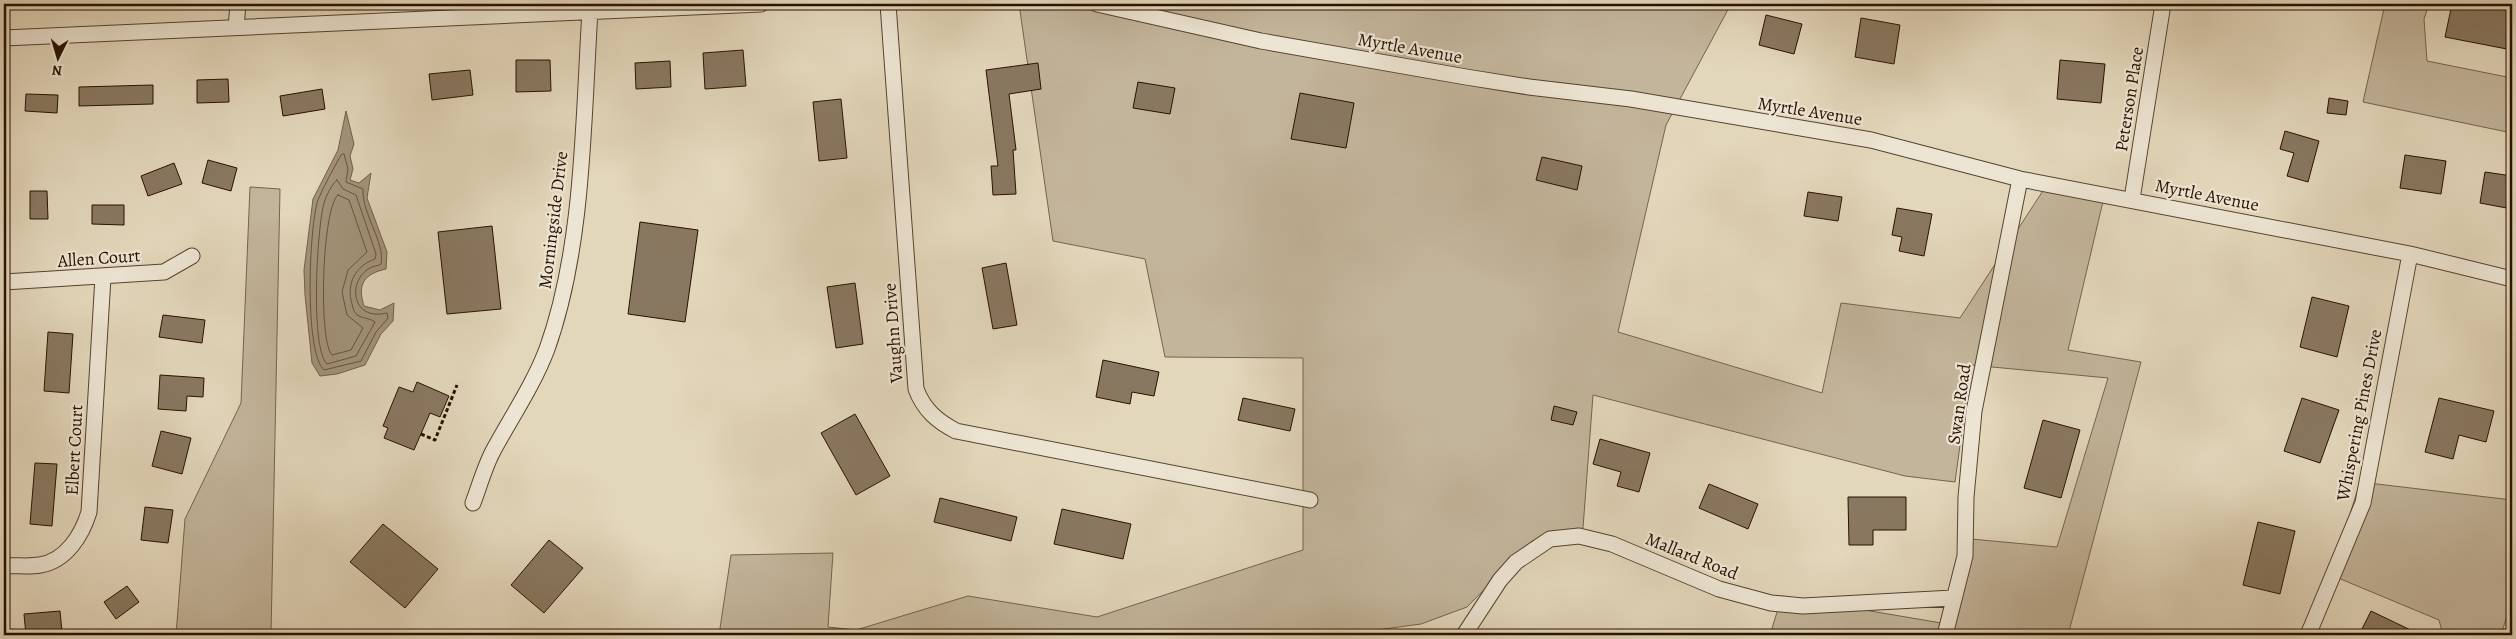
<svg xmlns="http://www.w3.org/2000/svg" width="2516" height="639" font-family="Alegreya,serif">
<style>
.green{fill:#c3b59b;stroke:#76634e}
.water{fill:#a3947b;stroke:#72604a}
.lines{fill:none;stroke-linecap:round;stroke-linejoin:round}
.shore{stroke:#66523e;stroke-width:1}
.building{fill:#897861;stroke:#281100}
.minor-casing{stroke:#57422f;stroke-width:17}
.path{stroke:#281100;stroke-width:3;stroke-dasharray:4 2.5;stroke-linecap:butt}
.minor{stroke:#ede5d3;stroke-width:15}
.labels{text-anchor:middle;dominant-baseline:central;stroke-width:4.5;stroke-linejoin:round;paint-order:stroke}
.street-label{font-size:18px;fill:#281100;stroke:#ede5d3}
</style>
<rect width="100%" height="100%" fill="#e3d7bb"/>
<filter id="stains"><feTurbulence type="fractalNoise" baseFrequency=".004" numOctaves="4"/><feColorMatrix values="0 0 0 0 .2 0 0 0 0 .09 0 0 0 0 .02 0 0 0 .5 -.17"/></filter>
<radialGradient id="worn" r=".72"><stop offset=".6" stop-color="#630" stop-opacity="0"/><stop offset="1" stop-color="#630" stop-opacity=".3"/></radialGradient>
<path class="green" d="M 1019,4 L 1731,4 L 1666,125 L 1618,332 L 1822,393 L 1841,303 L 1960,318 L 2048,183 L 2105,193 L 2068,350 L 2141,362 L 2068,635 L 1770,635 L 1782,596 L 1953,625 L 1971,539 L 2057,547 L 2108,378 L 1971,365 L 1955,482 L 1905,476 L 1593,395 L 1583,528 L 1532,541 L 1467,607 L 1421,624 L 1339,635 L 719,635 L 731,555 L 833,553 L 828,627 L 856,630 L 968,596 L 1097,617 L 1303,550 L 1303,358 L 1165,357 L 1145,259 L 1053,241 Z
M 2385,4 L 2429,4 L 2424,19 L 2427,61 L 2512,78 L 2512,133 L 2363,102 Z
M 250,187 L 280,189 L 271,634 L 176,635 L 185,519 L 241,403 Z
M 2360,482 L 2512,500 L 2512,600 L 2501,635 L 2443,635 L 2439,620 L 2331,575 Z"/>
<path class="water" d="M 346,111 L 354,144 L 350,156 L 353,169 L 350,180 L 359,183 L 371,173 L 367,198 L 387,252 L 386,269 C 364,274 357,284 364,306 L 380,310 L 394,303 L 393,321 L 381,334 L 365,365 L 337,374 L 320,376 L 312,363 L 305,295 L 304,270 L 313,199 L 338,150 Z"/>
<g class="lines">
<path class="shore" d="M 344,154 L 348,169 L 346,182 L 363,189 C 362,215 385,241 381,264 C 378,266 373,266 370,268 C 347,280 351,322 387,313 L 388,318 L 376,332 L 361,361 L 324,370 C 304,352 309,227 318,200 C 324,185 333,170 341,155 Z
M 337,180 L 343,189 L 356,195 L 376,254 L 375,259 C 355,266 346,284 352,304 C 353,309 354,312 357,315 C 363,319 371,318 375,322 L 356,356 L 327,364 C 310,348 317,228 324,203 C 326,196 332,184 337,180 Z
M 338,195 L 349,200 L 367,252 L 348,270 L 342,292 L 347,315 L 363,328 L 351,350 L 332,355 C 318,341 322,207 338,195 Z"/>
</g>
<path class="building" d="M 2452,4 L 2512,4 L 2512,50 L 2445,37 Z
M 1766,15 L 1802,24 L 1794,54 L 1759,45 Z
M 1861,18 L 1900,25 L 1894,64 L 1855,57 Z
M 743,50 L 746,86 L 705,89 L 703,53 Z
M 516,60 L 550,60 L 551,91 L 516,92 Z
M 2060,60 L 2105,64 L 2101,103 L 2057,99 Z
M 670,61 L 671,87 L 636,89 L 635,63 Z
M 1038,63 L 1041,89 L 1009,94 L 1016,150 L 1013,150 L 1016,194 L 993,195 L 991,166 L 998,166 L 986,70 Z
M 470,70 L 473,95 L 432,100 L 429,74 Z
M 228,79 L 229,102 L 197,103 L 197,80 Z
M 1138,82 L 1175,88 L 1170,114 L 1133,108 Z
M 153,85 L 153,104 L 79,106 L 79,87 Z
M 322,89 L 325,109 L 283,116 L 280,96 Z
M 1300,93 L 1354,103 L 1346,148 L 1291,139 Z
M 26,94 L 58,95 L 57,113 L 25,111 Z
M 2329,98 L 2348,101 L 2346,115 L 2327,113 Z
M 841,99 L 847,158 L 819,161 L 813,102 Z
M 2285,131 L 2319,141 L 2308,182 L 2287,176 L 2294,153 L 2280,149 Z
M 2405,155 L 2446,161 L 2441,194 L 2400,188 Z
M 1542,157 L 1582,166 L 1577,190 L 1536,180 Z
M 208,160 L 237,168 L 231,191 L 202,183 Z
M 174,163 L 182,184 L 148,196 L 141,176 Z
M 2485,172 L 2512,176 L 2512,209 L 2480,203 Z
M 30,191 L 47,191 L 48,219 L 30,219 Z
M 1808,192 L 1842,197 L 1838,221 L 1804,216 Z
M 92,205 L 124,205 L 124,225 L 92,224 Z
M 1897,208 L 1932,214 L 1924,256 L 1899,251 L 1902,237 L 1892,235 Z
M 640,222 L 698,230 L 685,322 L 628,314 Z
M 492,226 L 501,309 L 447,314 L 438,232 Z
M 1006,263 L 1017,325 L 993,329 L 982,268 Z
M 855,283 L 863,344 L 836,348 L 827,287 Z
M 2312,297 L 2349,306 L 2337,357 L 2300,347 Z
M 163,315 L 205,320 L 202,343 L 159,337 Z
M 48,332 L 73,334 L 69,393 L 44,391 Z
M 1103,360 L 1159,372 L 1154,396 L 1132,392 L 1130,404 L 1096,397 Z
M 160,375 L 204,378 L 203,397 L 187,396 L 186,411 L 158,409 Z
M 417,382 L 449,396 L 440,417 L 430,413 L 414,450 L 384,438 L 388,428 L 383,426 L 399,387 L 413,392 Z
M 1243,398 L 1295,409 L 1290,431 L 1238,420 Z
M 2302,398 L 2339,410 L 2320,463 L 2284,451 Z
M 2439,398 L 2494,411 L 2486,442 L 2459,435 L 2453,459 L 2425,452 Z
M 1554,406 L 1577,412 L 1573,425 L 1551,420 Z
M 855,414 L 890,476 L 856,495 L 821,433 Z
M 2043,420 L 2080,430 L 2061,498 L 2024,488 Z
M 161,431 L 191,438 L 182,474 L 152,466 Z
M 1600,439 L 1650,453 L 1639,492 L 1617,486 L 1621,472 L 1593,464 Z
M 35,463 L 57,464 L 52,526 L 30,524 Z
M 1709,484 L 1758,504 L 1748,529 L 1699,508 Z
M 1848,497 L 1906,497 L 1906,530 L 1873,530 L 1873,545 L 1849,545 Z
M 940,498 L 1017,517 L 1011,541 L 934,522 Z
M 145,507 L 173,510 L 168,543 L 141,540 Z
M 1062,509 L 1131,524 L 1123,559 L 1054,544 Z
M 2258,522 L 2295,531 L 2280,594 L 2243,585 Z
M 383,524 L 438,569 L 405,608 L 350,562 Z
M 549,540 L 583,568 L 544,613 L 511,585 Z
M 127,586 L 139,602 L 116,619 L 104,602 Z
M 60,611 L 62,632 L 26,635 L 24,614 Z
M 2371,611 L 2421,635 L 2359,635 Z"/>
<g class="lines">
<g class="minor-casing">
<path id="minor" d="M 888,4 L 916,389 C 924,410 937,421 956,431 L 1310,500
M 1097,4 L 1261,41 L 1466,77 L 1529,87 L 1631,99 L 1871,140 L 2020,179 L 2410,254 L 2512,279
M 236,27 L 238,4
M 4,38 L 761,4
M 2132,199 L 2163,4
M 4,282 L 164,272 L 192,256
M 473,503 C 479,487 484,469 492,453 C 510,419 533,386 547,349 C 584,246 583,121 590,11
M 4,566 C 15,565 28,567 40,565 C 66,561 82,535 89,512 L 103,277
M 1464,635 L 1500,580 L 1516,562 L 1550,539 L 1579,536 L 1612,544 L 1719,589 L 1771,603 L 1803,606 L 1953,598
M 1945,635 L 1965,556 L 1966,497 L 1974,411 L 2020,179
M 2308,635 L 2363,503 L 2410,254"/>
</g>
<path class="path" d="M 421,434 L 435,440 L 457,385"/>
<use href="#minor" class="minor"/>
</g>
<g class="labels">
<g class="street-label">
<text transform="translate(1410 48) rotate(10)">Myrtle Avenue</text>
<text transform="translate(2129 99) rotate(-81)">Peterson Place</text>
<text transform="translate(1810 111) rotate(9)">Myrtle Avenue</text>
<text transform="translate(2207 195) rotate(11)">Myrtle Avenue</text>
<text transform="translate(553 220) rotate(-83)">Morningside Drive</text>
<text transform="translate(99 258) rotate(-4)">Allen Court</text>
<text transform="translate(893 333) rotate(-94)">Vaughn Drive</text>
<text transform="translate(1959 404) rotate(-82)">Swan Road</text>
<text transform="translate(2359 415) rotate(-79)">Whispering Pines Drive</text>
<text transform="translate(74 450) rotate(-87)">Elbert Court</text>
<text transform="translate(1692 556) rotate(22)">Mallard Road</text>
</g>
</g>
<rect width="2516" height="639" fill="none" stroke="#e3d7bb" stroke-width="20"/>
<rect x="5" y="5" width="2506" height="629" fill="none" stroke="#281100" stroke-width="2.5"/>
<rect x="10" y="10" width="2496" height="619" fill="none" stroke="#281100"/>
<g transform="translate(58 58) rotate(185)" stroke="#ede5d3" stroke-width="4" paint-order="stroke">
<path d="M0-4L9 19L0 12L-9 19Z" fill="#281100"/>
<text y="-8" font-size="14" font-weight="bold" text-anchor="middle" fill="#281100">N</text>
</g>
<rect width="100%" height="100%" filter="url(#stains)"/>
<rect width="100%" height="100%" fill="url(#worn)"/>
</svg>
